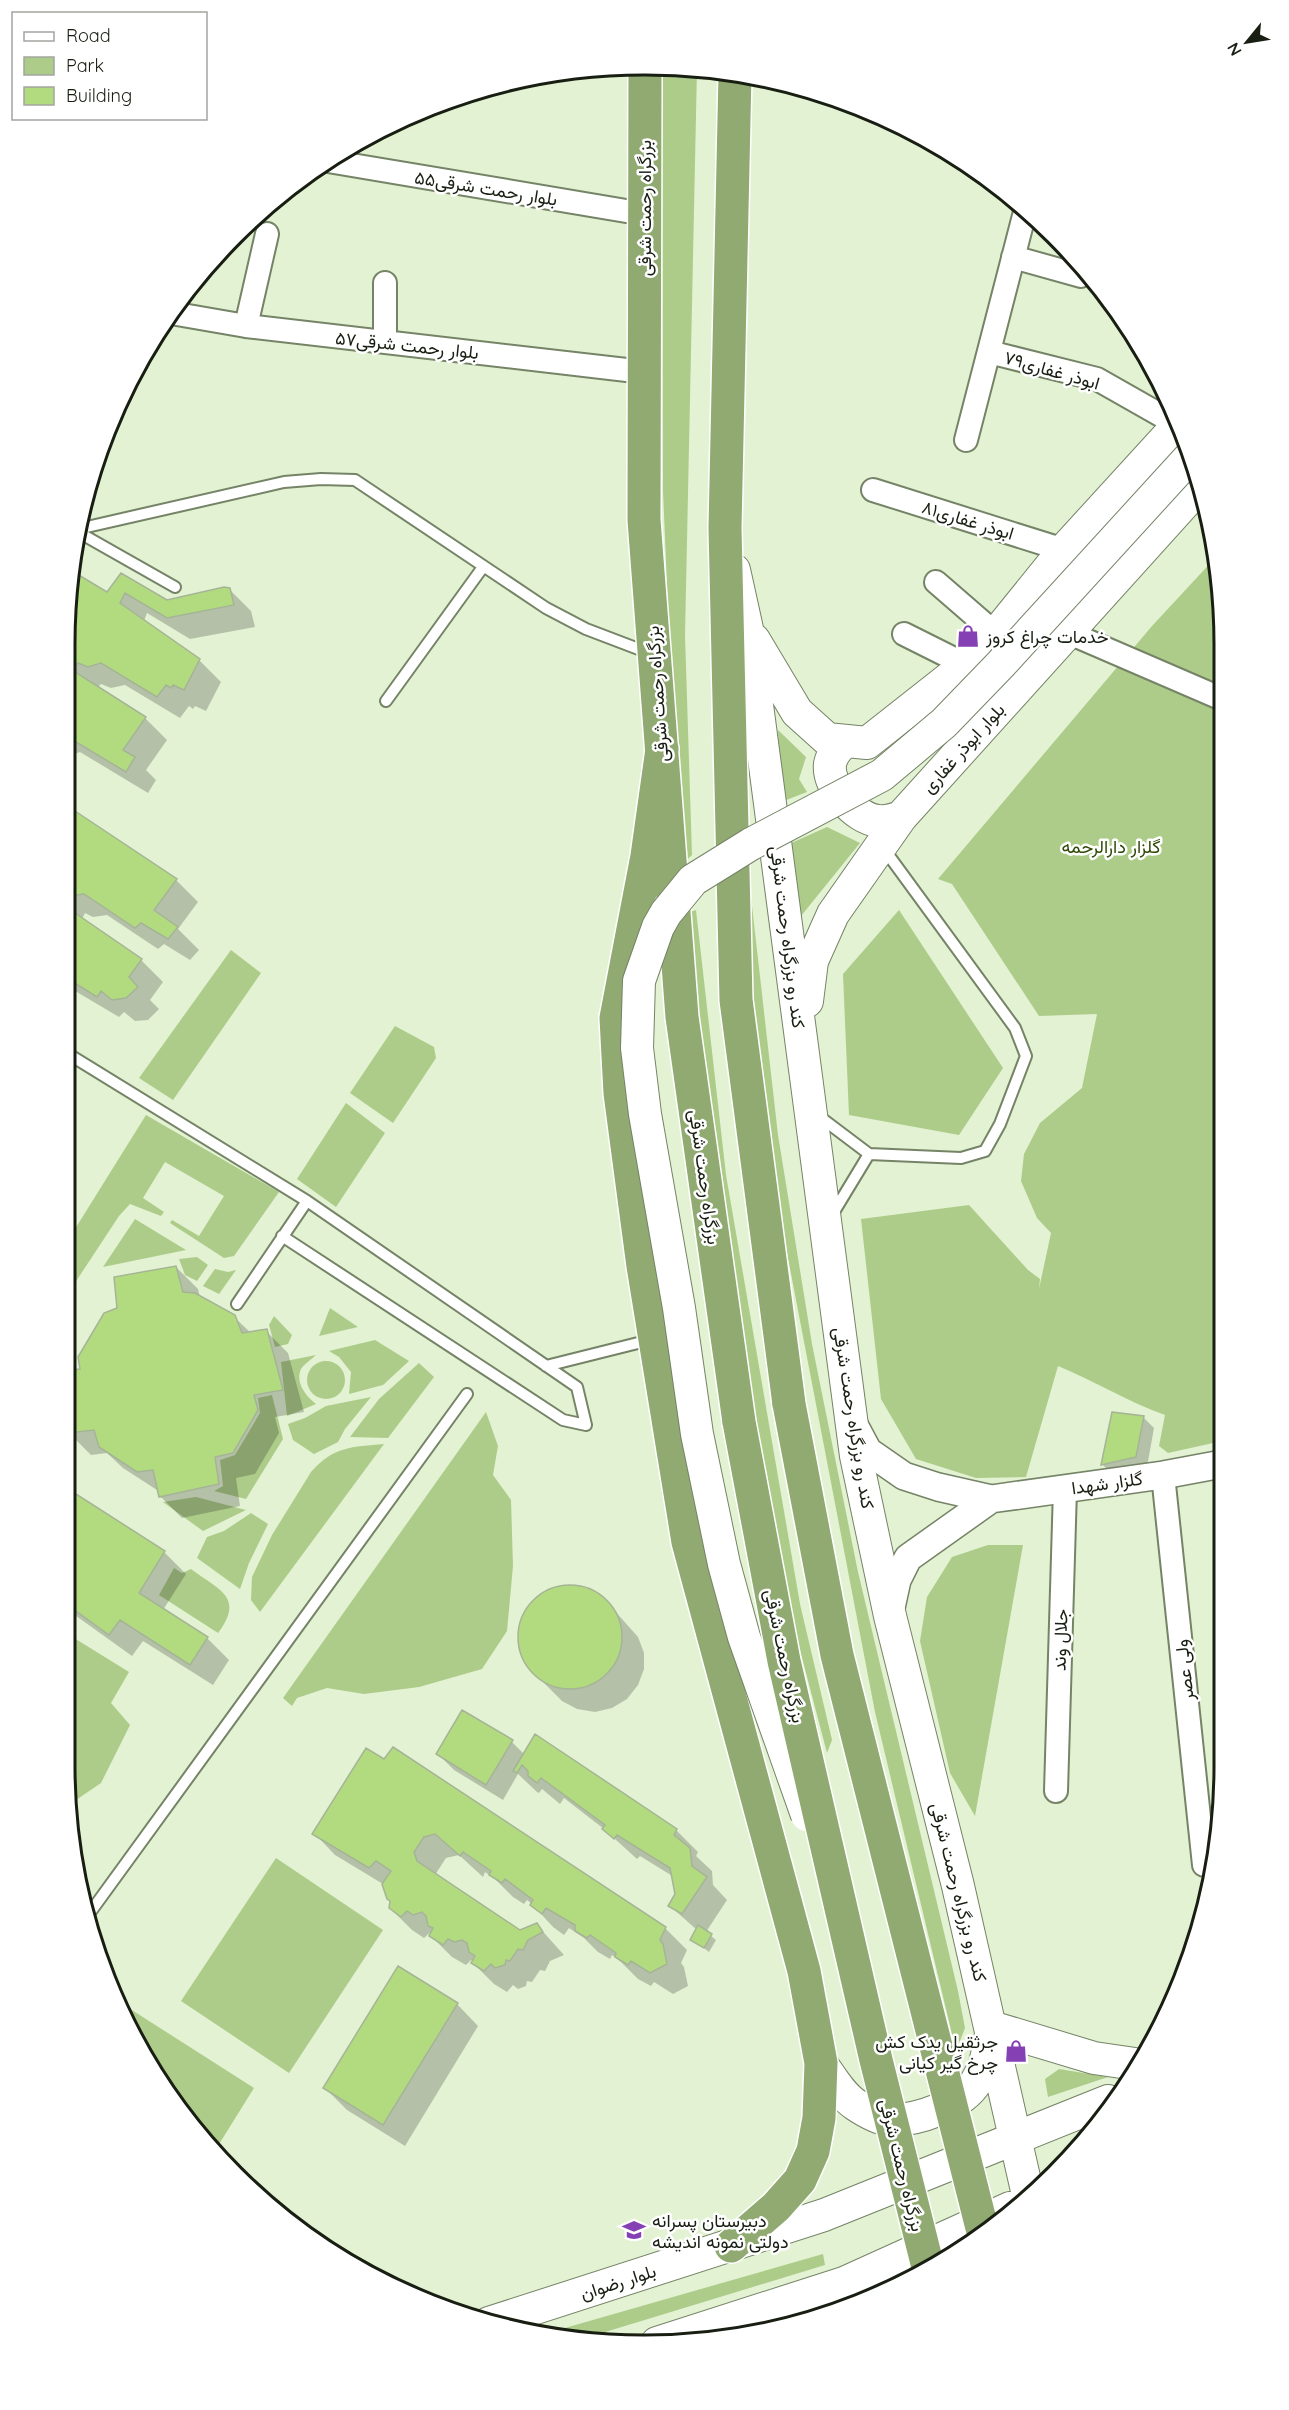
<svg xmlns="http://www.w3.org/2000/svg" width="1289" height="2410" font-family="Quicksand,Vazirmatn,sans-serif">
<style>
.green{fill:#adcc8a}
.shadow{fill:#0003}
.building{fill:#b2db80;stroke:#a5b496;stroke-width:1.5}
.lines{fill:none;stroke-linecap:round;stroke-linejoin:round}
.service-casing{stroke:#758366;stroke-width:14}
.minor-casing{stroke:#758366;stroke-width:26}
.tertiary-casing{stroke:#758366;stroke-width:30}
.secondary-casing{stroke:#758366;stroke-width:34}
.trunk-casing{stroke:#fff;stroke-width:36}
.service{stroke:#fff;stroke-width:10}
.minor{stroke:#fff;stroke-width:22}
.tertiary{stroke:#fff;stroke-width:27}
.secondary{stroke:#fff;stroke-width:32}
.trunk{stroke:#90aa72;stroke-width:33}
.secondary-bridge-casing{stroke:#758366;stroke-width:34;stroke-linecap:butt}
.trunk-bridge-casing{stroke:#fff;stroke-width:36;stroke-linecap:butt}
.secondary-bridge{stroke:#fff;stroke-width:32}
.trunk-bridge{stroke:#90aa72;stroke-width:33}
.labels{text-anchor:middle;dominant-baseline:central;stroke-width:5;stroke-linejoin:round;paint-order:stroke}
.street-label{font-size:18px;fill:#181e12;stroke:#fff}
.poi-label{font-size:18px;fill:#181e12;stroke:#fff;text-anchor:start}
.park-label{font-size:18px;fill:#304906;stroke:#fff}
.rim{fill:none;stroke:#181e12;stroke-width:3}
</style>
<rect width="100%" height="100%" fill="#e2f2d2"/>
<path class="green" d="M 662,66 L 697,68 L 685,635 L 692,855 L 679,867 L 663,491 Z
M 1216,557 L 1219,568 L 1222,1441 L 1168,1453 L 1159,1446 L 1165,1415 C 1128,1402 1095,1381 1058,1366 L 1026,1477 L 976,1478 L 916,1459 L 881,1399 L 861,1219 L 969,1205 L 1028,1270 L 1040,1279 L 1039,1289 L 1051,1233 L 1037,1218 L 1021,1181 L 1024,1154 L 1040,1123 L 1082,1088 L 1097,1014 L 1039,1016 L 952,884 L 938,879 L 1152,626 Z
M 778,730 L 806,757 L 799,779 L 807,792 L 781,802 Z
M 827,827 L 860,843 L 797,921 L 789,844 Z
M 748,871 L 778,1135 L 812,1344 L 858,1572 L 958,1991 L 965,2028 L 956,2051 L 875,1712 L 778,1206 L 746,934 Z
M 696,910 L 726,1175 L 800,1604 L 832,1740 L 827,1753 L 781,1578 L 706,1124 L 685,914 Z
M 899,910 L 1003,1068 L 959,1135 L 849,1115 L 843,974 Z
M 231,950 L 261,973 L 173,1100 L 139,1078 Z
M 395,1026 L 434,1047 L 436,1058 L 393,1123 L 350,1093 Z
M 346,1103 L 385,1133 L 336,1207 L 297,1179 Z
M 146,1115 L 279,1192 L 234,1256 L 224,1258 L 170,1223 L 172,1220 L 199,1236 L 224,1196 L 165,1162 L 143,1198 L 164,1212 L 161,1216 L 130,1204 L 119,1216 L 65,1298 L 65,1245 Z
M 135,1219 L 186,1250 L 103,1267 Z
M 197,1257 L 208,1265 L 197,1281 L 185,1275 L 179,1259 Z
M 215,1269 L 228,1272 L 236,1270 L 219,1294 L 203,1286 Z
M 330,1308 L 358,1327 L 319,1336 Z
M 274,1316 L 292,1335 L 288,1344 L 275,1347 L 269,1325 Z
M 375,1340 L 409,1361 L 383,1385 L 349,1394 L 351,1372 L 339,1357 L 329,1351 Z
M 316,1355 C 312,1359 304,1364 301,1369 C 295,1383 306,1396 316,1404 L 287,1416 L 281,1362 Z
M307 1380a19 19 0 1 1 38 0a19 19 0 1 1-38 0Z
M 419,1363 L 434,1377 L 388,1438 L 350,1437 L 379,1399 Z
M 272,1395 L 283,1439 L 246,1499 L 214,1491 L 223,1486 L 220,1460 L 235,1455 L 260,1413 L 258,1398 Z
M 371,1397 L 345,1429 L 338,1442 L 314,1454 L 293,1440 L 288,1424 L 305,1418 L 326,1406 Z
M 486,1412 L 498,1446 L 493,1475 L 511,1500 L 513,1566 L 507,1631 L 482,1669 L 419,1687 L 364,1694 L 327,1688 L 297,1698 L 292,1706 L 283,1698 Z
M 384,1444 L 260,1612 L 251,1600 L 252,1577 L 272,1535 L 311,1472 C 334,1446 352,1447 384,1444 Z
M 196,1497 L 246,1510 L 203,1531 L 163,1502 Z
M 251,1513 L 268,1524 L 249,1563 L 240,1589 L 197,1558 L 207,1537 L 224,1531 Z
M 988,1545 L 1023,1545 L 975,1816 L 950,1773 L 920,1641 L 927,1597 L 952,1557 Z
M 174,1568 L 182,1573 L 191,1569 C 219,1590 245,1597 218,1633 L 159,1595 Z
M 66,1633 L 129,1672 L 111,1703 L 130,1725 L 101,1783 L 76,1800 L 72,1811 L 65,1765 Z
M 276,1858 L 383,1930 L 289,2073 L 181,2001 Z
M 124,2005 L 254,2088 L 216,2149 L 185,2119 Z
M 1059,2069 L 1108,2077 L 1048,2097 L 1045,2079 Z
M 823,2254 L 825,2265 L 579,2340 L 544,2334 Z"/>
<path class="shadow" d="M 71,573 L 108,594 L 122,575 L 167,602 L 229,589 L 251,611 L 255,627 L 190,639 L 147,613 L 144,621 L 199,660 L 221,682 L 206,711 L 195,706 L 193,709 L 189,706 L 180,718 L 125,685 L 111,688 L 101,684 L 97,688 L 145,718 L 167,740 L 146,770 L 156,780 L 148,793 L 80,752 L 66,757 L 66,664 L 71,656 L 66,650 L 66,607 Z
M 66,807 L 176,880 L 198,902 L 178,929 L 199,950 L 190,960 L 164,944 L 158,949 L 107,915 L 93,917 L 85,913 L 82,919 L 141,960 L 163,982 L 150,1000 L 159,1009 L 148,1020 L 135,1021 L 124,1012 L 119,1017 L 65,985 Z
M 176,1267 L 198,1289 L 200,1297 L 234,1317 L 251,1333 L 266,1331 L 288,1353 L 304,1412 L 275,1417 L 279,1433 L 255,1474 L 236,1478 L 240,1506 L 182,1518 L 160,1496 L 160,1492 L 123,1468 L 107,1453 L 91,1455 L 69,1433 L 65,1414 L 65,1371 L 81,1370 L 119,1309 Z
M 1113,1414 L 1144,1418 L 1154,1428 L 1147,1467 L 1113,1475 L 1102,1464 Z
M 65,1489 L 164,1552 L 186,1574 L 163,1610 L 207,1638 L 229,1660 L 213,1685 L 143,1641 L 132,1656 L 65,1608 Z
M 561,1587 L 577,1587 L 592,1591 L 606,1601 L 638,1637 L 644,1653 L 644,1669 L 638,1685 L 627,1699 L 612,1708 L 595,1712 L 577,1709 L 562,1701 L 527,1666 L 520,1649 L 519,1632 L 523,1616 L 532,1603 L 545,1592 Z
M 512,1742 L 524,1754 L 676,1830 L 698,1852 L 696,1856 L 712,1871 L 713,1885 L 727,1900 L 706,1932 L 716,1940 L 709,1952 L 692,1939 L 697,1930 L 670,1906 L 677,1894 L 674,1877 L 640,1856 L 637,1859 L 604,1829 L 564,1798 L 560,1804 L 542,1789 L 539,1793 L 537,1792 L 518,1774 L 503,1800 L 454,1770 L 438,1754 Z
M 393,1749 L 665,1928 L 687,1950 L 681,1963 L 684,1967 L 688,1986 L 673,1994 L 654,1982 L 651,1986 L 638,1979 L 621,1962 L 612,1955 L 610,1959 L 598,1952 L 584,1938 L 569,1928 L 564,1935 L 553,1927 L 532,1904 L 527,1900 L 524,1904 L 513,1897 L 496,1880 L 485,1872 L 483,1877 L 459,1855 L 446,1858 L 435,1875 L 520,1932 L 537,1925 L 564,1955 L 550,1961 L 545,1971 L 540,1970 L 532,1982 L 527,1981 L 526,1986 L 518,1989 L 513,1985 L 507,1992 L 494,1984 L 473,1963 L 473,1961 L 471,1960 L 466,1965 L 452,1957 L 431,1936 L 434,1929 L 424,1938 L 412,1930 L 390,1908 L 392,1901 L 383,1884 L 335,1855 L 314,1833 L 385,1761 Z
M 457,2004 L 478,2026 L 405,2146 L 347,2110 L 325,2088 Z"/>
<path class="building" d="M 72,571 L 107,592 L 121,573 L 167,600 L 224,587 L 230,588 L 234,605 L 167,618 L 125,593 L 120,603 L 200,659 L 184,690 L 173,685 L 171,688 L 166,685 L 157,697 L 101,663 L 88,667 L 78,663 L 72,670 L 146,717 L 123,750 L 135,757 L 126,772 L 66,736 L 66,661 L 69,656 L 66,652 L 66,607 Z
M 66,805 L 177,879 L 154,910 L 178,927 L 168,939 L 141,923 L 135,928 L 84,894 L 70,896 L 65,893 Z
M 65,906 L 142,959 L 129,977 L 138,987 L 126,998 L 112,1000 L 101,991 L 97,997 L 65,977 Z
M 176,1266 L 183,1292 L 195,1293 L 235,1315 L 242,1333 L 267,1329 L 283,1390 L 254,1395 L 258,1410 L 233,1453 L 215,1457 L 219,1484 L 159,1497 L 153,1470 L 137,1472 L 99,1447 L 94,1430 L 68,1433 L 65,1421 L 65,1370 L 80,1369 L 78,1357 L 104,1313 L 117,1308 L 114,1277 Z
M 1112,1412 L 1144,1416 L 1136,1457 L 1101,1465 Z
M 65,1487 L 165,1551 L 139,1593 L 208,1637 L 190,1665 L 120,1620 L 109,1635 L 65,1603 Z
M518 1637a52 52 0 1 1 104 0a52 52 0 1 1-104 0Z
M 462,1710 L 513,1740 L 486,1785 L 436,1754 Z
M 535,1734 L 677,1829 L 674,1835 L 690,1848 L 692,1866 L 707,1877 L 682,1914 L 668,1906 L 675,1894 L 670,1868 L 617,1835 L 614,1839 L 602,1829 L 605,1825 L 541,1778 L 537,1783 L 528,1776 L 528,1771 L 522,1765 L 517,1773 L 513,1771 Z
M 393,1747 L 666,1927 L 660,1940 L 663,1944 L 667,1964 L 650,1973 L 631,1961 L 628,1965 L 615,1957 L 616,1953 L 590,1935 L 587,1938 L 575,1931 L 575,1925 L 546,1908 L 542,1914 L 530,1905 L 533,1900 L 505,1879 L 502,1883 L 489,1875 L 491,1871 L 463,1852 L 460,1856 L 435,1834 L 424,1837 L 414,1852 L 417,1861 L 520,1930 L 537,1923 L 543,1932 L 528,1940 L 523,1950 L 518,1949 L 510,1961 L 506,1960 L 505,1965 L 495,1968 L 491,1964 L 484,1971 L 471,1963 L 475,1956 L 469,1952 L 467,1943 L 462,1940 L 454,1942 L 448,1939 L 443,1945 L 429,1936 L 433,1928 L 428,1926 L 426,1916 L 422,1912 L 413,1915 L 407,1911 L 401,1917 L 389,1908 L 390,1901 L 387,1899 L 382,1884 L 391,1871 L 376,1861 L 369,1868 L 312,1834 L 366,1748 L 384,1759 Z
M 698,1925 L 712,1934 L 704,1948 L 690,1940 Z
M 398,1966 L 458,2003 L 383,2125 L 323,2088 Z"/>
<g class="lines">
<g class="service-casing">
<path id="service" d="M 78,529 L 284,482 L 321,479 L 355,480 L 546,608 L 586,629 L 649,653
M 78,532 L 175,587
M 386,701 L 483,567
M 65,1052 L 307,1201 L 577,1387 L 586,1425 L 563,1420 L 282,1236
M 816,1114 L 869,1154 L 961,1158 L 985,1151 L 1000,1124 L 1026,1056 L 1015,1028 L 884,849
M 832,1215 L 869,1154
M 237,1304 L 307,1201
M 546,1366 L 650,1340
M 89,1914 L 467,1394"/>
</g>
<g class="minor-casing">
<path id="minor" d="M 328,161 L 644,214
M 1013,257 L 1081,276
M 385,283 L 385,341
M 171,313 L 246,326 L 644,372
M 246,326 L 267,234
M 989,352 L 1097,379 L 1178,425
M 966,440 L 1026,208
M 873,490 L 1064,550
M 936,582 L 996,634
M 1067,632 L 1220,698
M 904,634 L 966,665
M 1163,1475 L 1204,1865
M 1056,1791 L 1065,1489"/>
</g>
<g class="tertiary-casing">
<path id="tertiary" d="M 853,1423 L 868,1451 L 904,1476 L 938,1487 L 991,1499 L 908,1558 L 897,1580 L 890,1612
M 991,1499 L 1163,1475 L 1222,1464"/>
</g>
<g class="secondary-casing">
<path id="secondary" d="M 734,570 L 747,629 L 856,1456 L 890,1616 L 958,1886 L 1028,2195
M 754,640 L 797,712 L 827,739 L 867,743 L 966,665 L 996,634 L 1064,550 L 1180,423
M 845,741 C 838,748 832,754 830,764 C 827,787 856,819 878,821 C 886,822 893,820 901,817
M 807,1001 L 812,961 L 833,914 L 901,817 L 1198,488
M 991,2027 L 1094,2058 L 1135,2064
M 821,2063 C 831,2077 841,2095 856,2105 C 865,2111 879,2119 890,2120 C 916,2121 963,2105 976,2082 C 986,2067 988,2051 991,2034
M 489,2323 L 824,2215 L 1108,2101
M 657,2343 L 844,2283 L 1010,2208"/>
</g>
<g class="trunk-casing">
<path id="trunk" d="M 645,67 L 644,520 L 682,1017 L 739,1422
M 735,74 L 725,528 L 736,1000 L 789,1404
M 662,749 L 647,856 L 616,1018 L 620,1093 L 643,1266 L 688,1542 L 804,1971 L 821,2063 L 819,2118 L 813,2151 L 800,2180 L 776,2207 L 731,2246"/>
</g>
<use href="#service" class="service"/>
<use href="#minor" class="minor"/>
<use href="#tertiary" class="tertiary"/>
<use href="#secondary" class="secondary"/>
<use href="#trunk" class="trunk"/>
<g class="secondary-bridge-casing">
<path id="secondary-bridge" d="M 807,1815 L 744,1637 L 724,1564 L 697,1434 L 679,1308 L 645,1114 L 637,1048 L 639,981 L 658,927 L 666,913 L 693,880 L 751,844 L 882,775 L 944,723 L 1001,664 L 1190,457"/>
</g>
<g class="trunk-bridge-casing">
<path id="trunk-bridge" d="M 789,1404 L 837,1655 L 982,2228
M 739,1422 L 784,1661 L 876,2060 L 928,2267"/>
</g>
<use href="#secondary-bridge" class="secondary-bridge"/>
<use href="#trunk-bridge" class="trunk-bridge"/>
</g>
<defs>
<g id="shop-bare" transform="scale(1.8)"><path d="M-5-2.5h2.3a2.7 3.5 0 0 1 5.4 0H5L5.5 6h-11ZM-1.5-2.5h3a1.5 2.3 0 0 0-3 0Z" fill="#8540b4" stroke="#fff" stroke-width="2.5" paint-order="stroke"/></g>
<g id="school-bare" transform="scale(1.8)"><path d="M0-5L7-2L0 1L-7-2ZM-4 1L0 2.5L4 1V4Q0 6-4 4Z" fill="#8540b4" stroke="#fff" stroke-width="2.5" paint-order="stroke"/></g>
</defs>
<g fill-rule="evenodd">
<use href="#shop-bare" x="968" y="636"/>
<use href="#shop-bare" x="1016" y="2051"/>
<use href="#school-bare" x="634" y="2230"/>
</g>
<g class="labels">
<g class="street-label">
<text transform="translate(486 188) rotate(9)">بلوار رحمت شرقی۵۵</text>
<text transform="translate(644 208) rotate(-90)">بزرگراه رحمت شرقی</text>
<text transform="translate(407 345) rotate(6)">۵۷بلوار رحمت شرقی</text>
<text transform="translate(1052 370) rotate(16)">۷۹ابوذر غفاری</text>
<text transform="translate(968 520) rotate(17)">۸۱ابوذر غفاری</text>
<text transform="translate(657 694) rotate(-94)">بزرگراه رحمت شرقی</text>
<text transform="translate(963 748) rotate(-48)">بلوار ابوذر غفاری</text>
<text transform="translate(788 937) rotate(83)">کند رو بزرگراه رحمت شرقی</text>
<text transform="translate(705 1177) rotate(82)">بزرگراه رحمت شرقی</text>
<text transform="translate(854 1418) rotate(81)">کند رو بزرگراه رحمت شرقی</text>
<text transform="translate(1107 1483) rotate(-8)">گلزار شهدا</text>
<text transform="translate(1060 1640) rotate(-88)">جلال وند</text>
<text transform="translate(785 1656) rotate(78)">بزرگراه رحمت شرقی</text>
<text transform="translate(1184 1670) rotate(-96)">ولی عصر</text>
<text transform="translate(959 1892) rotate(76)">کند رو بزرگراه رحمت شرقی</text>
<text transform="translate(902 2165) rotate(76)">بزرگراه رحمت شرقی</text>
<text transform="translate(618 2282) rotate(-18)">بلوار رضوان</text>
</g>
<g class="poi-label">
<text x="986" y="636">خدمات چراغ کروز</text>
<text x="998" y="2041" text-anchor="end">جرثقیل یدک کش<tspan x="998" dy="21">چرخ گیر کیانی</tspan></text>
<text x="652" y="2220">دبیرستان پسرانه<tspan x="652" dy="21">دولتی نمونه اندیشه</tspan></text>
</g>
<g class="park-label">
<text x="1111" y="846">گلزار دارالرحمه</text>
</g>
</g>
<path d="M0 0H1289V2410H0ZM644 75H645A569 569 0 0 1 1214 644V1766A569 569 0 0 1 645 2335H644A569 569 0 0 1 75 1766V644A569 569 0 0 1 644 75Z" fill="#fff" fill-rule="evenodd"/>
<path class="rim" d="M644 75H645A569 569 0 0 1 1214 644V1766A569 569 0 0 1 645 2335H644A569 569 0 0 1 75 1766V644A569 569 0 0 1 644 75Z"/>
<rect x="12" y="12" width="195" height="108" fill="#ffffff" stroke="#a3a5a0" stroke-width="1.5"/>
<rect x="24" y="32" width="30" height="9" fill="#ffffff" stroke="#a3a5a0" stroke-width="1.5"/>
<text x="66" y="42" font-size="18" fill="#181e12">Road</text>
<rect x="24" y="57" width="30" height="18" fill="#adcc8a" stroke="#a3a5a0" stroke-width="1.5"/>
<text x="66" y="72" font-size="18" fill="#181e12">Park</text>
<rect x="24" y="87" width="30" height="18" fill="#b2db80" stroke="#a3a5a0" stroke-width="1.5"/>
<text x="66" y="102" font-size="18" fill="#181e12">Building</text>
<g transform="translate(1247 42) rotate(240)" stroke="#ffffff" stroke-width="4.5" paint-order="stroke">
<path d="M0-4.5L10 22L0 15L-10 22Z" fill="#181e12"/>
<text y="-9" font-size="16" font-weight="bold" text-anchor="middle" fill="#181e12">N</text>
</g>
</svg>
